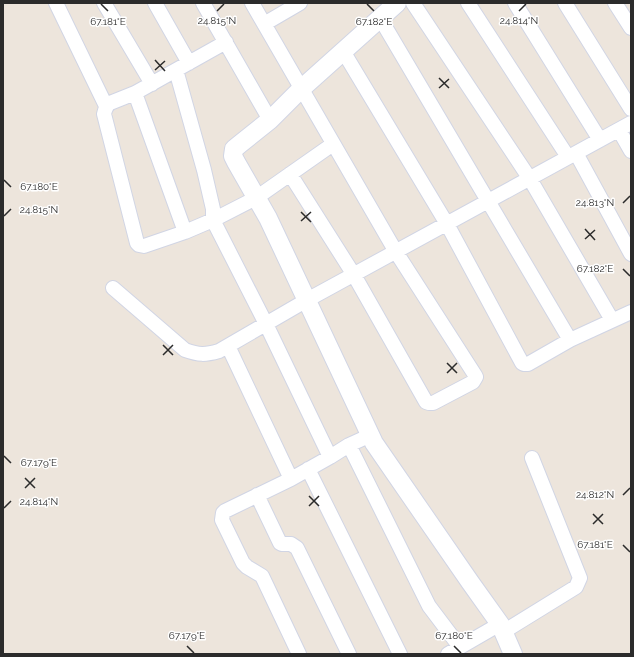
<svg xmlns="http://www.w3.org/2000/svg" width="634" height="657" font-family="Raleway,sans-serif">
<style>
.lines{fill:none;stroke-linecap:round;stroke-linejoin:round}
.minor-casing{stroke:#d1d5e4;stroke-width:16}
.tertiary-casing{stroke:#d1d5e4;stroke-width:20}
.minor{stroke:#fff;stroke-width:14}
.tertiary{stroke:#fff;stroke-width:18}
.ticks{fill:none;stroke:#2b2b2b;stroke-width:1.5}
.ticks-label{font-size:10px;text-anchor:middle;fill:#2b2b2b;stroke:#fff;stroke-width:3;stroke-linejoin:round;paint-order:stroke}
</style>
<rect width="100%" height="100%" fill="#ede5dc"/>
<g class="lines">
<g class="minor-casing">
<path id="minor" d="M 56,3 L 106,106
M 104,3 L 152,84
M 155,3 L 189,63
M 203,3 L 270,120
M 252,3 L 396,252 L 475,375 L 476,377 L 473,382 L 433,403 L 429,403 L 426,402 L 354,275 L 290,174
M 413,3 L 530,179 L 612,320
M 468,3 L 568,157
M 515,3 L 600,140
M 565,3 L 631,109
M 615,3 L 631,28
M 380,18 L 570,340
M 264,24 L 300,3
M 226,42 L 135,93 L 110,103 C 106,106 105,109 104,114 L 137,243 L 139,245 L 144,246 L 185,232 L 213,220 L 256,198 L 333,144
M 343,51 L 447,224 L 522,363 L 524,364 L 528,364 L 570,340 L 631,312
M 176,70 L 204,170 L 213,209 L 213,220 L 266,324 L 330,457
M 135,93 L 185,232
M 619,130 L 631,151
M 576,153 L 631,254
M 113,288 L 185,350 C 199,355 205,355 219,351 L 307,300 L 631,123
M 228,346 L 291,479
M 349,445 L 429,606 L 460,647
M 308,469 L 400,654
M 257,495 L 280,543 L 282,544 L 291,544 L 297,548 L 349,654
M 503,632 L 576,587 L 580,578 L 532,458
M 299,654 L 262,576 L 247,567 L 243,563 L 222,520 L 223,513 L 225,511 L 291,479 L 330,457 L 349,445 L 371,435
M 448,654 L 500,624"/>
</g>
<g class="tertiary-casing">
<path id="tertiary" d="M 397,3 L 301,89 L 270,120 L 240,144 L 234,149 L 233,156 L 236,162 L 268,218 L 374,443 L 470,582 L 500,624 L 513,654"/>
</g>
<use href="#minor" class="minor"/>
<use href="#tertiary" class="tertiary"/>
</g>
<path class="ticks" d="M 101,4 L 108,11M 367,4 L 374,11M 217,11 L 224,4M 519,11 L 526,4M 155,60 L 165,71M 155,70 L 165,61M 439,78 L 449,88M 439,88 L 449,79M 4,180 L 11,187M 623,203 L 630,196M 301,212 L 311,222M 4,216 L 11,209M 301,221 L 311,212M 585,229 L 595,240M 585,239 L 595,230M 623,269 L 630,276M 163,345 L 173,355M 163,355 L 173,345M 447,363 L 457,373M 447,373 L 457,363M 4,456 L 11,463M 25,478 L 35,488M 25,488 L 35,478M 623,495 L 630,488M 309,496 L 319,506M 309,506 L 319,496M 4,508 L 11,501M 593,514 L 603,524M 593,524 L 603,514M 623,545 L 630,552M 187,646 L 194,653M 454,646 L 461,653"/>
<g class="ticks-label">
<text x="217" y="24">24.815°N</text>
<text x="519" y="24">24.814°N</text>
<text x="108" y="25">67.181°E</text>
<text x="374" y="25">67.182°E</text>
<text x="39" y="190">67.180°E</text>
<text x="595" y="206">24.813°N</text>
<text x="39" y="213">24.815°N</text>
<text x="595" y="272">67.182°E</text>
<text x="39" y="466">67.179°E</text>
<text x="595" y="498">24.812°N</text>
<text x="39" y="505">24.814°N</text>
<text x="595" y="548">67.181°E</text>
<text x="187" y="639">67.179°E</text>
<text x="454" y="639">67.180°E</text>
</g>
<rect width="634" height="657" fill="none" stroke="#2b2b2b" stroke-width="8"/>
</svg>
